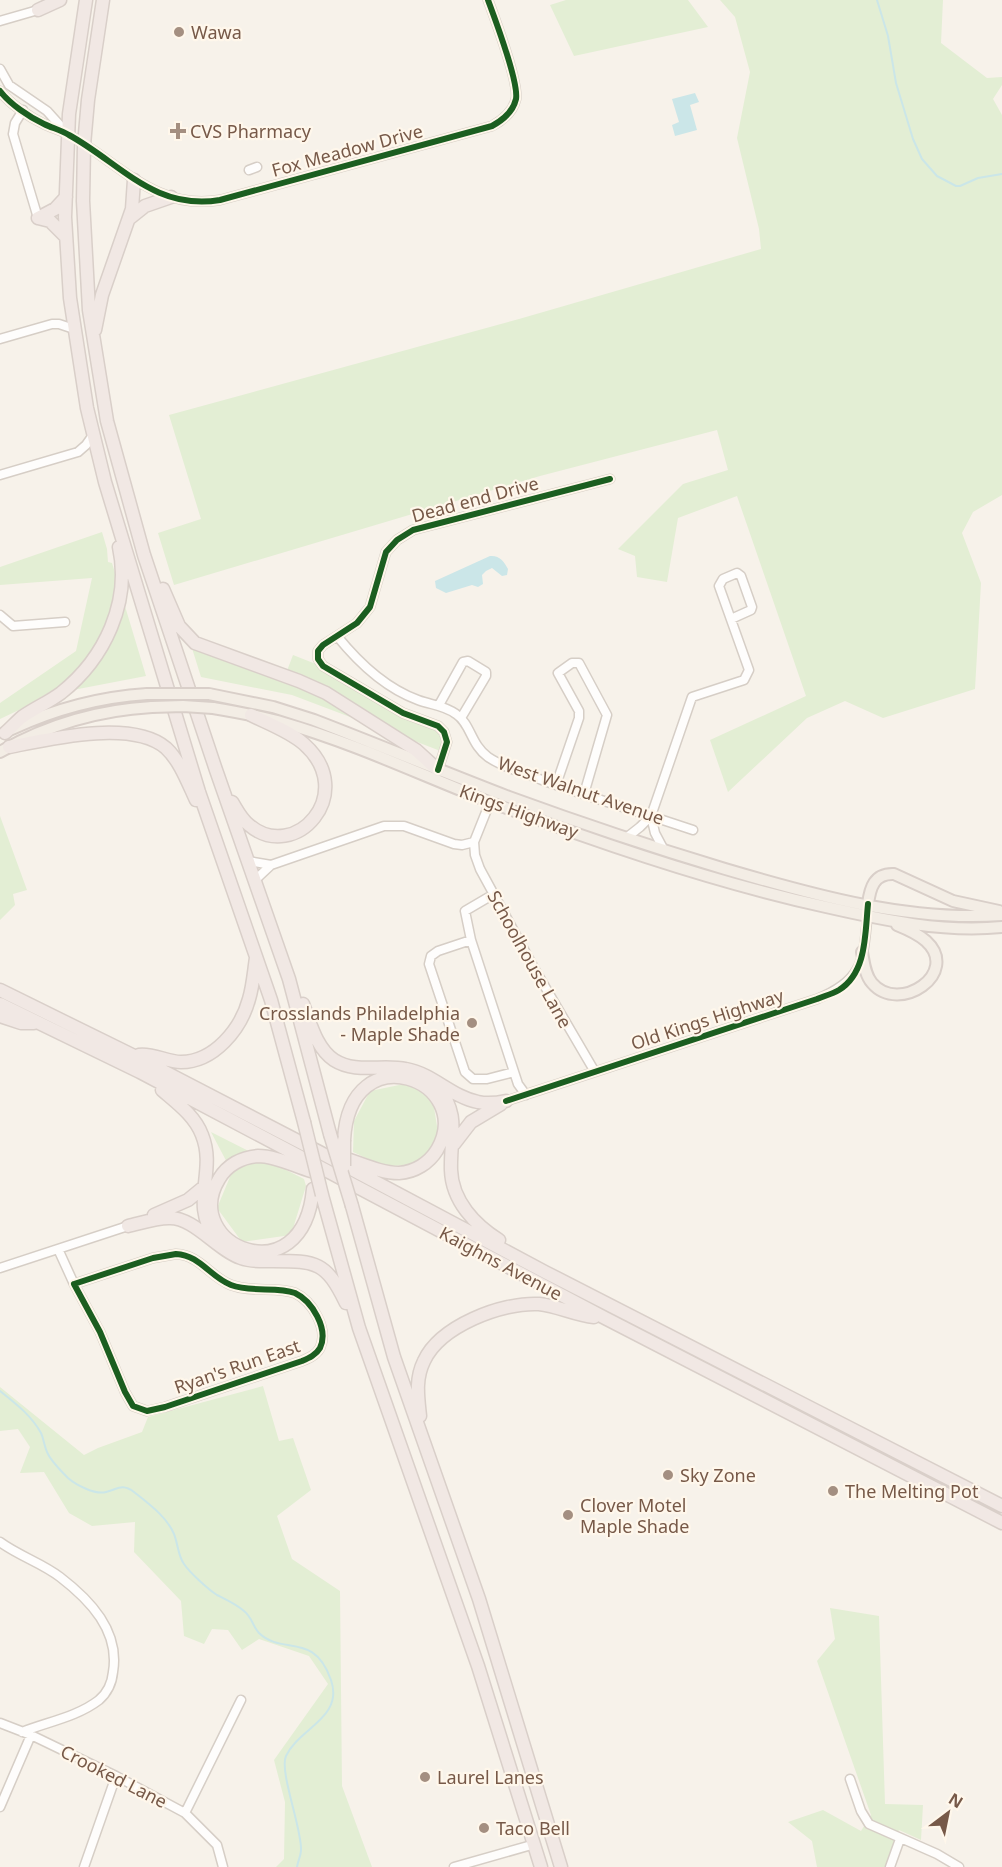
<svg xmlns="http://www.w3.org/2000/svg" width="1002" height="1867" font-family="'Noto Sans',sans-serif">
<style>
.green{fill:#e3eed4}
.water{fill:#cbe6e8}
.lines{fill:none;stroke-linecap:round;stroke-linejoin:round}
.stream{stroke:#cbe6e8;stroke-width:2}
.minor-casing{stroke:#d6cec6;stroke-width:11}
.major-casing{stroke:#d9cfc9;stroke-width:14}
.highway-casing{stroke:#d9cfc9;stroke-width:15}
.minor{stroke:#fefdfc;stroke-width:8}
.major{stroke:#f3ede5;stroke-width:10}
.highway{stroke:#f1e8e4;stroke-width:12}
.major-bridge-casing{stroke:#d9cfc9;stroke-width:14;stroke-linecap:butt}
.highway-bridge-casing{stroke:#d9cfc9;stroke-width:15;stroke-linecap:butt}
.major-bridge{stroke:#f3ede5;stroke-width:10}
.highway-bridge{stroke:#f1e8e4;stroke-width:12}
.cycleway-casing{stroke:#fff7eb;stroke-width:10}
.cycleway{stroke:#1b5e20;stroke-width:6}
.poi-dot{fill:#a48f81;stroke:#fff7eb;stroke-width:2}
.labels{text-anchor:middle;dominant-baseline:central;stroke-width:4.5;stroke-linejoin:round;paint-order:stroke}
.poi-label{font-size:18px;fill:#775948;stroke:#fff7eb;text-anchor:start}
.street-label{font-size:18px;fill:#775948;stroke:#fff7eb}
</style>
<rect width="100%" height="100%" fill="#f7f2ea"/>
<path class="green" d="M 566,0 L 688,0 L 708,27 L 574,56 L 550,5 Z
M 720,0 L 943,0 L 941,43 L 987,78 L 1002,77 L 1002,85 L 993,99 L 1002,115 L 1002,495 L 973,512 L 962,533 L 981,583 L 975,689 L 883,718 L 845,701 L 807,718 L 728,792 L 710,740 L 806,696 L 737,496 L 678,518 L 667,582 L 637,577 L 635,556 L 618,549 L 683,484 L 728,470 L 717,430 L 540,476 L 174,585 L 158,533 L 201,519 L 169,415 L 519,319 L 761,249 L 759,229 L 737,138 L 750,72 L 735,17 Z
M 102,532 L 107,549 L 108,562 L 112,563 L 146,676 L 73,690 L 63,684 L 21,709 L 0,719 L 0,703 L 76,651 L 92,578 L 0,585 L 0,567 Z
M 191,645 L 285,676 L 293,655 L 326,668 L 440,726 L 447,743 L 443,752 L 412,740 L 391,727 L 387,731 L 292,695 L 201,677 Z
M 0,816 L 27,890 L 13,894 L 15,905 L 0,920 Z
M 409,1083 L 433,1101 L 439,1139 L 419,1163 L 386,1167 L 353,1152 L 354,1121 L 370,1091 Z
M 211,1132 L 304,1179 L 306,1186 L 291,1235 L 242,1242 L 217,1208 L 232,1172 Z
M 263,1386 L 279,1441 L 293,1438 L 311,1490 L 277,1516 L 292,1559 L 340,1591 L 342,1786 L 372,1867 L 276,1867 L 284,1859 L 285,1802 L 274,1760 L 328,1684 L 309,1656 L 259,1639 L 242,1650 L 228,1630 L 212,1629 L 204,1644 L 184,1636 L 181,1601 L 134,1552 L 135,1522 L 92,1526 L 69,1513 L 44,1472 L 20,1473 L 30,1447 L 18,1429 L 0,1431 L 0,1387 L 84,1455 L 98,1448 L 142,1432 L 148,1417 Z
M 830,1608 L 879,1616 L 885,1804 L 923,1805 L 921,1840 L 899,1830 L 885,1867 L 817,1867 L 812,1841 L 788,1822 L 823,1810 L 861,1831 L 871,1815 L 817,1661 L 835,1639 Z"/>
<path class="water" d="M 695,93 L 699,102 L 690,105 L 697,130 L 675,136 L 672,125 L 679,122 L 672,99 Z
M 490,556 C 499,555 504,561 508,569 L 507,575 L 502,576 L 492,568 L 486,571 L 482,575 L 483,584 L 478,587 L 472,585 L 446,593 L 436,588 L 435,581 Z"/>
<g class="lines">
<path class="stream" d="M 877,0 L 888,36 L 896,83 L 913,139 L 922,159 L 937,176 L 956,186 L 960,186 L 978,178 L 1002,174
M 0,1391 C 15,1403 31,1415 41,1433 C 44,1439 44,1447 48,1454 C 52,1462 62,1472 68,1478 C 76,1485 95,1495 106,1492 C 118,1489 122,1483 134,1492 C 149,1504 167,1517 174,1534 C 178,1544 178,1556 184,1564 C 190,1573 209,1590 217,1595 C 227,1600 236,1604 244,1611 C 252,1617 253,1627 259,1633 C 283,1656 314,1631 331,1680 C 344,1718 299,1728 286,1756 C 279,1771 302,1829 301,1850 C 301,1855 298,1861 297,1867"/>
<g class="minor-casing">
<path id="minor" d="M 0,21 L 38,10
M 0,69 L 9,85 L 47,111 L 66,132
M 0,91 C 10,104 29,117 44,124 C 52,128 61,130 69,135 C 120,163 155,211 220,200 L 492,126 C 503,120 513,112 516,99 C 519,82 495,19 488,0
M 23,110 L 15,123 L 13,134 L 38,218
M 249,170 L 257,167
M 0,339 L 52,324 L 59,324 L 74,329
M 0,475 L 78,452 L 86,445 L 93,435
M 0,615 L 13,626 L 65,622
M 337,636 C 358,662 385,688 418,700 C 431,705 444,705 456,714 C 471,724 471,745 488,757 C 504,768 524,773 542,780 C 592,798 643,813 693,830
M 439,705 L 463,662 L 468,661 L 486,672 L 486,676 L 461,718
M 438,770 L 447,742 L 444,732 L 438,726 L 403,713 L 323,666 L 318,659 L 318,651 L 323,645 L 357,623 L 370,607 L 386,552 L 397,540 L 413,530 L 610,479
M 556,785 L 579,718 L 579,711 L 558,673 L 572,663 L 579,663 L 607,715 L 584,794
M 651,816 L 655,833 L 664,850
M 626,838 L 640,827 L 651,816 L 692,697 L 744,680 L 749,670 L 719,586 L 723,579 L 737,573 L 741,576 L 752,607 L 751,610 L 731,619
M 474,842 L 475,855 L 480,869 L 534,968 L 595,1072
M 248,861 L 271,865
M 255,880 L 271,865 L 384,826 L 404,826 L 454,844 L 462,845 L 474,842 L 490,802
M 494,894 L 465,911 L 471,940 L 518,1084 L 526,1095
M 471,940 L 438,951 L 431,956 L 429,964 L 465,1072 L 473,1079 L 487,1079 L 514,1072
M 506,1101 L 817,999 C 866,979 863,958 868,911
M 58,1249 L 74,1284
M 176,1254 C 200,1255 210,1277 231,1285 C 252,1293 277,1286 295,1293 C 312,1301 329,1329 320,1348 C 316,1355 309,1358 302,1361 L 165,1407 L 147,1411 L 133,1406 L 125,1392 L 100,1332 L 74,1284 L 153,1258 Z
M 0,1268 L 128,1226
M 0,1542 C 19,1556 42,1563 60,1577 C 90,1600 120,1631 113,1672 C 112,1683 107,1693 99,1700 C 77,1717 47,1722 22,1732
M 0,1723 L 31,1735 L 116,1776 L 185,1813 L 217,1845 L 223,1867
M 850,1779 L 861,1811 L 869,1824 L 937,1854 L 959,1867
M 0,1807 L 31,1735
M 185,1813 L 241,1700
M 84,1867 L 116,1776
M 454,1867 L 535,1844
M 890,1867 L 900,1839"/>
</g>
<g class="major-casing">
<path id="major" d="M 209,694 L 273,707 L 314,720 C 379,745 444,772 509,797 C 580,823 652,847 725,869 C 813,895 909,922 1002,915
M 213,708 C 237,712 261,716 284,723 C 354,743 421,775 488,801 C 598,843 712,882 826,907 C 883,920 944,933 1002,927
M 12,729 C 55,709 100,697 147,694
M 0,752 C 47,725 98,710 152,707
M 868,904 C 870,888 874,873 894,874 L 953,901 L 999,911
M 862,952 C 864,963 865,975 872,983 C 899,1015 961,973 926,941 C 918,934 907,929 897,925"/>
</g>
<g class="highway-casing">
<path id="highway" d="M 86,0 L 69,114 L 65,217 L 70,298 L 87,408 L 105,482 L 199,792 L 271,1000 L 304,1122
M 103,0 L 88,100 L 84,145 L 83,201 L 89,310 L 107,421 L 144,555 L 216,770 L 289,979 L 330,1134
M 38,10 L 60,0
M 38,218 L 50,221 L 66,237
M 38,218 L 55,209 L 66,197
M 130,218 L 145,206 L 171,197
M 95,330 L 102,295 L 132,209 L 134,180
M 163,589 L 179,626 L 195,643 L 299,681 L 326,693 L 416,750 L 438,770
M 5,733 C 11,728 16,722 22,717 C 35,708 49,702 61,693 C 105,658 131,602 119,547
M 9,747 C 49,739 132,719 166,748 C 180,761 188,783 196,800
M 232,802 C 237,810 241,819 249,825 C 295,864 359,793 304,744 C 289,731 269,724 251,715
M 0,990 L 134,1056 L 323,1154 L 545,1272 L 1002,1506
M 0,1004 L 140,1072 L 605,1318 L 1002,1523
M 303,1004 C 310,1022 316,1048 334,1060 C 356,1074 382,1064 406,1069 C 433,1074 452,1097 478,1102 C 487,1104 497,1103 506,1101
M 0,1016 L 21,1023 L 34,1023
M 139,1055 C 153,1053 167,1062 181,1062 C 214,1062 241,1029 249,999 C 253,986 254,971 256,958
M 437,1085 C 461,1116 450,1136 451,1170 C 452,1201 475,1225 499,1240
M 162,1090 C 177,1103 195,1116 202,1135 C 217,1172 189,1203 216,1239
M 454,1144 L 471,1122 L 501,1104
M 337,1156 C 357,1161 378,1173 399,1173 C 415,1172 429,1163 437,1150 C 477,1081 350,1032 344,1140
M 311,1171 C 294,1166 276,1156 258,1156 C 242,1157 227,1165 219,1179 C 179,1245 303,1298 313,1189
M 322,1195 L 359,1328 L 478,1666 L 541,1867
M 352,1206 L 394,1357 L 479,1599 L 561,1867
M 154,1215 L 188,1200 L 205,1186
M 128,1226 C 141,1223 156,1218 169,1218 C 194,1217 217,1250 241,1258 C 252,1262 262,1261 273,1261 C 317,1261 326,1262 346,1303
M 420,1416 C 418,1397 415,1379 424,1361 C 440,1326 502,1302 539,1304 C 558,1306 575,1315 594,1317"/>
</g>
<use href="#minor" class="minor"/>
<use href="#major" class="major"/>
<use href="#highway" class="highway"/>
<g class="major-bridge-casing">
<path id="major-bridge" d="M 147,694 L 209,694
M 152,707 L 183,706 L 213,708"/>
</g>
<g class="highway-bridge-casing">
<path id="highway-bridge" d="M 304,1122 L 322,1195
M 330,1134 L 352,1206
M 344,1140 L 344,1166"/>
</g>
<use href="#major-bridge" class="major-bridge"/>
<use href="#highway-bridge" class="highway-bridge"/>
<g class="cycleway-casing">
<path id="cycleway" d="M 0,91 C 10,104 29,117 44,124 C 52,128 61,130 69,135 C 120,163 155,211 220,200 L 492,126 C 503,120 513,112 516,99 C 519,82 495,19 488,0
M 438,770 L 447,742 L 444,732 L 438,726 L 403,713 L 323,666 L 318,659 L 318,651 L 323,645 L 357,623 L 370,607 L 386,552 L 397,540 L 413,530 L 610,479
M 506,1101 L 817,999 C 824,996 832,994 839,990 C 867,973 865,933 868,904
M 176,1254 C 200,1255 210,1277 231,1285 C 252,1293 277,1286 295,1293 C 312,1301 329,1329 320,1348 C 316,1355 309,1358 302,1361 L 165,1407 L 147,1411 L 133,1406 L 125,1392 L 100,1332 L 74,1284 L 153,1258 Z"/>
</g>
<use href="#cycleway" class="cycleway"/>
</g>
<g class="poi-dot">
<circle cx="179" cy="32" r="6"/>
<path d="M175 122h6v6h6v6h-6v6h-6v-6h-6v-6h6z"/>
<circle cx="472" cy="1023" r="6"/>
<circle cx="668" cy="1475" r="6"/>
<circle cx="833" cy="1491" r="6"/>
<circle cx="568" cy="1515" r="6"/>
<circle cx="425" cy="1777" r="6"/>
<circle cx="484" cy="1828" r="6"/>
</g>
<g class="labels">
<g class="poi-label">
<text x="191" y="32">Wawa</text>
<text x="190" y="131">CVS Pharmacy</text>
<text x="460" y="1013" text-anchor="end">Crosslands Philadelphia<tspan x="460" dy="21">- Maple Shade</tspan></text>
<text x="680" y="1475">Sky Zone</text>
<text x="845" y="1491">The Melting Pot</text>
<text x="580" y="1505">Clover Motel<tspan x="580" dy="21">Maple Shade</tspan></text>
<text x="437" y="1777">Laurel Lanes</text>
<text x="496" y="1828">Taco Bell</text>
</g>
<g class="street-label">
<text transform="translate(347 150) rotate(-15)">Fox Meadow Drive</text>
<text transform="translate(475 499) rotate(-15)">Dead end Drive</text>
<text transform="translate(581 790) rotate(19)">West Walnut Avenue</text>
<text transform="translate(519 811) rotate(20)">Kings Highway</text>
<text transform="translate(530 959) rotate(61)">Schoolhouse Lane</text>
<text transform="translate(707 1019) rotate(-18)">Old Kings Highway</text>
<text transform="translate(501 1263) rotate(28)">Kaighns Avenue</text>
<text transform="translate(237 1366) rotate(-19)">Ryan's Run East</text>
<text transform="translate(114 1776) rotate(27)">Crooked Lane</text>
</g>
</g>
<g transform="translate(948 1813) rotate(32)" stroke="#fff7eb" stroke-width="4.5" paint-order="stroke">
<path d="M0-4.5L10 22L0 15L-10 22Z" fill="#775948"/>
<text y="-9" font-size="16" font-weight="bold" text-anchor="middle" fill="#775948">N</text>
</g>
</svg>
